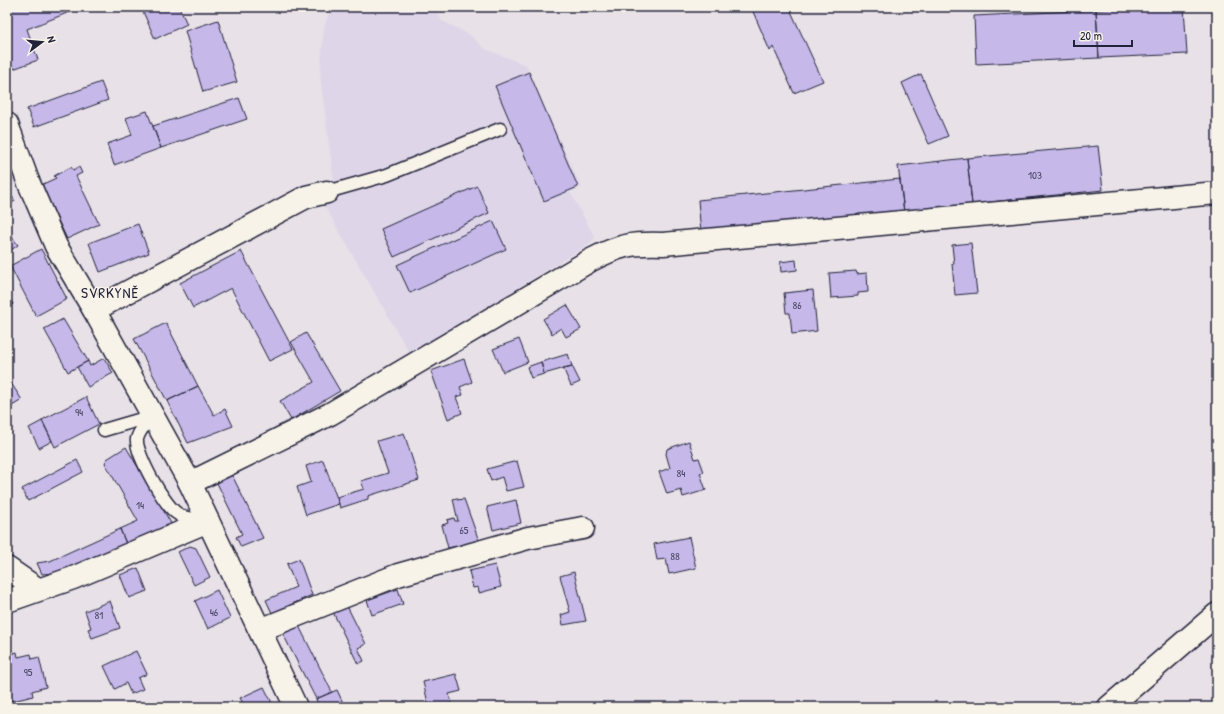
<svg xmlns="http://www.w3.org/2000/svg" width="1224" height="714" font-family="'Patrick Hand',sans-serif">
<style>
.built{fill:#ded5e8}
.building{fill:#c6b8e9;stroke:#22223b}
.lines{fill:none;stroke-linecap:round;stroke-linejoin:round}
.service-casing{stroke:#22223b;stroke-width:15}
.minor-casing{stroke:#22223b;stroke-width:25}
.tertiary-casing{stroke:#22223b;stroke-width:25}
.service{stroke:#f7f3e8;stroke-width:12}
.minor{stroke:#f7f3e8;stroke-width:22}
.tertiary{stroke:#f7f3e8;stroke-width:22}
.labels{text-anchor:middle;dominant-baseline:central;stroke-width:3;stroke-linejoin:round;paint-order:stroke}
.number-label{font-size:11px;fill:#4b4866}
.quarter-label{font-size:15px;letter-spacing:1px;fill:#22223b;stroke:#f7f3e8}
</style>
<rect width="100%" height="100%" fill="#e8e1e8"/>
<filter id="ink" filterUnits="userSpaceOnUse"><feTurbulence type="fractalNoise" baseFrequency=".025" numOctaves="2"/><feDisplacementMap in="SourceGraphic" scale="8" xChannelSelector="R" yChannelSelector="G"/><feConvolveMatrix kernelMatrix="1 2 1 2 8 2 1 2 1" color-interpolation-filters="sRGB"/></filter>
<g filter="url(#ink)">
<path class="built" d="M 331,7 L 434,7 L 442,21 L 470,35 L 485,49 L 526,65 L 581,187 L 570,192 L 595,238 L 589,244 L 437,338 L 409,352 L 324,205 L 336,198 L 320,75 L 324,28 Z"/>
<path class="building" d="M 7,7 L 18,7 L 7,11 Z
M 18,7 L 82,7 L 27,29 L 38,60 L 13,69 L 7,51 L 7,11 Z
M 141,7 L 179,7 L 187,24 L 155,39 Z
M 751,7 L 789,7 L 823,81 L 794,93 L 773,47 L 770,51 Z
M 1146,7 L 1184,7 L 1187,54 L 1099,58 L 1096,10 Z
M 1096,10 L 1099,58 L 976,64 L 974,16 Z
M 218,20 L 237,82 L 203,92 L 185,31 Z
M 529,72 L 578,187 L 544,201 L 495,86 Z
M 921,74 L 948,136 L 929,144 L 902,83 Z
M 101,82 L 108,100 L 34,127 L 27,109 Z
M 239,98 L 247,119 L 161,148 L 153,126 Z
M 147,111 L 161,148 L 114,165 L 107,144 L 132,135 L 126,118 Z
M 1098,146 L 1103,190 L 972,204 L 967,158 Z
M 967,158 L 972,204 L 904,212 L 898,166 Z
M 7,167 L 11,174 L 7,177 Z
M 71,167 L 73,170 L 79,167 L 82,173 L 76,176 L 99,224 L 67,239 L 41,185 L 56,178 L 54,176 Z
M 900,179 L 904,212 L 701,233 L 698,200 Z
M 477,186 L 489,213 L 394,257 L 381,229 Z
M 7,189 L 15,201 L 7,206 Z
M 493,221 L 506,249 L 410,293 L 397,265 Z
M 138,224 L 149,253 L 100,272 L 89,243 Z
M 7,230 L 18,245 L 7,253 Z
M 971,243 L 977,293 L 955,295 L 952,264 L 954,264 L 952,245 Z
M 41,249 L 67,299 L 36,316 L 10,266 Z
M 241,251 L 293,349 L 269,361 L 231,288 L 193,308 L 180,283 Z
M 796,260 L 797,270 L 781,272 L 780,262 Z
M 856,271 L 857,274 L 867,273 L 868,292 L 858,293 L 858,296 L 831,298 L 829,273 Z
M 813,290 L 817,331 L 792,334 L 790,313 L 786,313 L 784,293 Z
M 7,296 L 13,304 L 7,309 Z
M 567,305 L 581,329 L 566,337 L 561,328 L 552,334 L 543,319 Z
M 63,319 L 88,361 L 68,372 L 44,329 Z
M 166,323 L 198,386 L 167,401 L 134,339 Z
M 306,333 L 340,391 L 291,420 L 280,401 L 314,382 L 291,342 Z
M 519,339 L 528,362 L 503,372 L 493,349 Z
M 568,354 L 572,366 L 544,374 L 541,362 Z
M 104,358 L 113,373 L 88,387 L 77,367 L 88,361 L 90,366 Z
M 464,359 L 472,382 L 460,387 L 463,395 L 456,397 L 462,413 L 448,419 L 431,371 Z
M 541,362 L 544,374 L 531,378 L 527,367 Z
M 572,366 L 580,382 L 571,386 L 563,368 Z
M 9,380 L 22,400 L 7,409 L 7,381 Z
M 198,386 L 214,415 L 225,409 L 233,426 L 188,443 L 167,401 Z
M 86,397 L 99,424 L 55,447 L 42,420 Z
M 42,421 L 52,441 L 39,448 L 29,428 Z
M 404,433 L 419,480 L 368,496 L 368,499 L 340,508 L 337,497 L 364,489 L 361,481 L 388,473 L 377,441 Z
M 689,441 L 695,459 L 699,458 L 704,472 L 700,473 L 706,490 L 683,497 L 681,490 L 667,494 L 659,472 L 670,468 L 666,454 L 667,449 Z
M 126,447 L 172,525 L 127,546 L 120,529 L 138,521 L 105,463 L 107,459 Z
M 77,460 L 83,472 L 28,501 L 22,489 Z
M 323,460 L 339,504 L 306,515 L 297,487 L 311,482 L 306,466 Z
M 517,461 L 524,487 L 506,491 L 502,477 L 491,481 L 487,469 Z
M 231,473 L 263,538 L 241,547 L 236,537 L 242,534 L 216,481 Z
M 457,498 L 457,500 L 464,499 L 479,541 L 448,548 L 442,525 L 448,523 L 447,520 L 454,518 L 455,521 L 458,521 L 453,499 Z
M 516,500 L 521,523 L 493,530 L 487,507 Z
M 120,529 L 127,546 L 56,573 L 42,574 L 37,563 L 50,561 Z
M 689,537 L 696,568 L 669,574 L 666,559 L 657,560 L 654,544 Z
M 190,546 L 196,548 L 210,577 L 194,585 L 178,552 Z
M 299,559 L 312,595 L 272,613 L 266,600 L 296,587 L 287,564 Z
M 495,565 L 501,587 L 479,593 L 478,587 L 473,588 L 469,571 Z
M 138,568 L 147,591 L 129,598 L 120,575 Z
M 574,572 L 586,621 L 563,625 L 561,615 L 570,612 L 560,576 Z
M 398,589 L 403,604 L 372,615 L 367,600 Z
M 217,590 L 230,618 L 208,629 L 195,601 Z
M 110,601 L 120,628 L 92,638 L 88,629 L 91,628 L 85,611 Z
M 346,604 L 366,644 L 358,648 L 364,661 L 358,664 L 332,610 Z
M 299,626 L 332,692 L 316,699 L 283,634 Z
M 136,651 L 147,674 L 138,678 L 143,689 L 131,694 L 126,683 L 115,689 L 104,666 Z
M 17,652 L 18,657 L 31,654 L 32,659 L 39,657 L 46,687 L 32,691 L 33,696 L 13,701 L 12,700 L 7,701 L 7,655 Z
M 456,674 L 461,691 L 449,694 L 452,707 L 429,707 L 423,682 Z
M 264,687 L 274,707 L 245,707 L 240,698 Z
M 337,690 L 345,707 L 319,707 L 316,699 Z"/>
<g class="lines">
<g class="service-casing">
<path id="service" d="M 327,192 L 387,175 L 500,129
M 152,416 C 147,423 139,430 137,439 C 135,453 165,507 178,514 C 184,519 197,519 205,520
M 104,430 L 152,416"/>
</g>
<g class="minor-casing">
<path id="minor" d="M 94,310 L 306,197 L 327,192
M 190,483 L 330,414 L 591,260 C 620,245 630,243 663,244 L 1217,193
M 7,568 L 39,590
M 7,601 L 73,578 L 208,521
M 260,630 L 398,575 L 528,538 L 583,528"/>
</g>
<g class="tertiary-casing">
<path id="tertiary" d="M 7,124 L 28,181 L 56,246 L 94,310 L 190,483 L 296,707
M 1109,707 L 1217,614"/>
</g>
<use href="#service" class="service"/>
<use href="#minor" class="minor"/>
<use href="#tertiary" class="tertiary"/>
</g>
</g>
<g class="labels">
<g class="number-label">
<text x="1035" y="175">103</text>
<text x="797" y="305">86</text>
<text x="79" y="412">94</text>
<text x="681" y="473">84</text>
<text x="140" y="505">14</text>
<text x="464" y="530">65</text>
<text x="675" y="556">88</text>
<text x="214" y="612">46</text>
<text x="99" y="615">81</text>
<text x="28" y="672">95</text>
</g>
<g class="quarter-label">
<text x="110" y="292">SVRKYNĚ</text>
</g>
</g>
<rect width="1224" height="714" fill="none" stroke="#f7f3e8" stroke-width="24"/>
<rect x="12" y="12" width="1200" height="690" fill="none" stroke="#22223b" stroke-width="1.5" filter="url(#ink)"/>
<g transform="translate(42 42) rotate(74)" stroke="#f7f3e8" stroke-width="3" paint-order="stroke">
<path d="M0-3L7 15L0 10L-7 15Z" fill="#22223b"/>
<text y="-6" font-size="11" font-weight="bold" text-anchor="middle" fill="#22223b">N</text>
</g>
<path d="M1074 40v6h58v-6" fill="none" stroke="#22223b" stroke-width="2"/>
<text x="1080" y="40" font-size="12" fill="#22223b" stroke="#f7f3e8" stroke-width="3" paint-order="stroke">20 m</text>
</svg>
